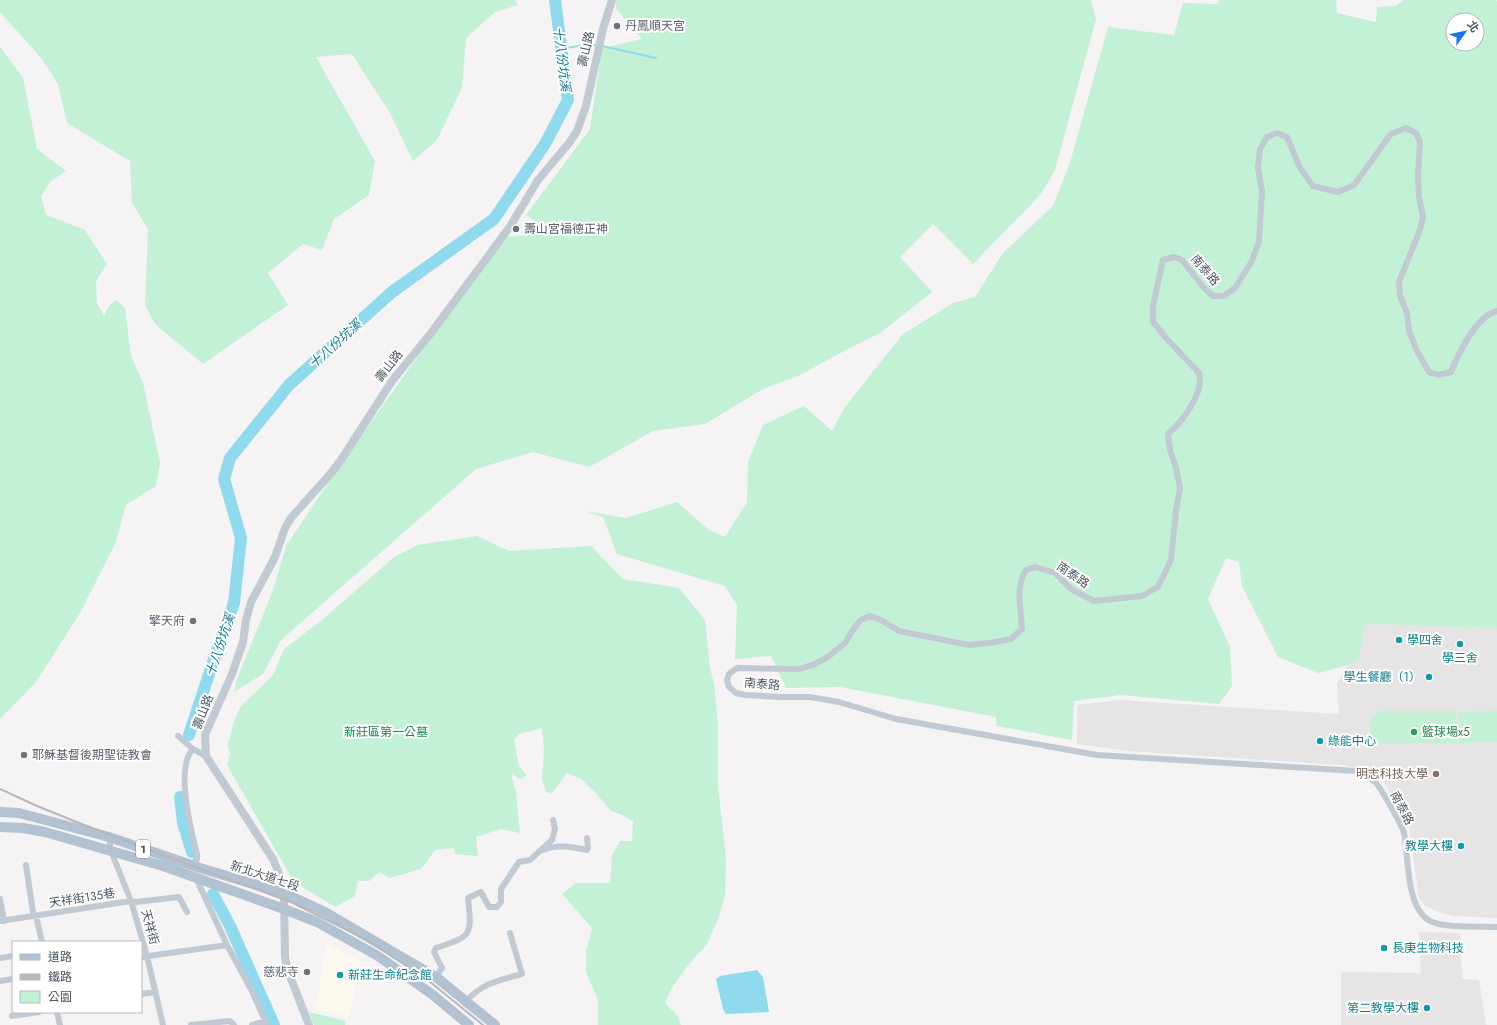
<svg xmlns="http://www.w3.org/2000/svg" width="1497" height="1025" font-family="Jost,'Noto Sans TC',sans-serif">
<style>
.commercial{fill:#fdf9ef}
.education{fill:#e6e4e5}
.green{fill:#c3f1d5;fill-rule:evenodd}
.water{fill:#90daee}
.lines{fill:none;stroke-linecap:round;stroke-linejoin:round}
.stream{stroke:#90daee;stroke-width:2}
.river{stroke:#90daee;stroke-width:12}
.minor{stroke:#c1cad2;stroke-width:6}
.tertiary{stroke:#c1cad2;stroke-width:8}
.primary{stroke:#b3c2d1;stroke-width:10}
.rail{stroke:#b5b8bd;stroke-width:2}
.worship-dot{fill:#6b7280;stroke:#fff;stroke-width:1.5}
.culture-dot{fill:#0f9aa8;stroke:#fff;stroke-width:1.5}
.leisure-dot{fill:#2e9e5b;stroke:#fff;stroke-width:1.5}
.education-dot{fill:#8d6e63;stroke:#fff;stroke-width:1.5}
.labels{text-anchor:middle;dominant-baseline:central;stroke-width:4;stroke-linejoin:round;paint-order:stroke}
.shield{fill:#fff;stroke:#808990;stroke-width:1}
.shield-label{font-size:11px;font-weight:bold;fill:#4a5661}
.worship-label{font-size:12px;fill:#5b616d;stroke:#fff;text-anchor:start}
.street-label{font-size:12px;fill:#4a5661;stroke:#fff}
.culture-label{font-size:12px;fill:#0d838f;stroke:#fff;text-anchor:start}
.park-label{font-size:12px;fill:#17864f;stroke:#fff}
.leisure-label{font-size:12px;fill:#27864d;stroke:#fff;text-anchor:start}
.education-label{font-size:12px;fill:#785e54;stroke:#fff;text-anchor:end}
.water-label{font-size:13px;font-style:italic;fill:#0c7c9b;stroke:#fff}
</style>
<rect width="100%" height="100%" fill="#f5f3f3"/>
<path class="commercial" d="M 326,943 L 361,961 L 349,1017 L 316,1010 Z"/>
<path class="education" d="M 1366,624 L 1497,628 L 1497,918 L 1454,916 L 1441,913 L 1425,906 L 1419,899 L 1409,826 L 1382,778 L 1369,769 L 1341,765 L 1128,751 L 1077,744 L 1077,705 L 1119,700 L 1339,714 L 1337,683 L 1348,665 L 1358,660 Z
M 1419,932 L 1460,933 L 1462,979 L 1479,980 L 1486,1025 L 1341,1025 L 1341,972 L 1421,973 Z"/>
<path class="green" d="M 0,0 L 515,0 L 518,5 L 495,12 L 466,38 L 462,88 L 437,140 L 413,161 L 390,113 L 352,54 L 316,57 L 375,161 L 369,195 L 334,219 L 322,250 L 303,244 L 268,273 L 288,305 L 203,364 L 155,324 L 145,305 L 148,229 L 132,203 L 130,161 L 67,123 L 58,84 L 41,58 L 0,12 Z
M 616,0 L 1091,0 L 1096,19 L 1055,170 L 1041,194 L 973,264 L 933,224 L 900,257 L 932,292 L 880,333 L 848,349 L 800,375 L 763,389 L 705,424 L 653,431 L 589,467 L 533,452 L 476,469 L 281,640 L 263,674 L 234,692 L 237,679 L 272,593 L 286,546 L 330,480 L 440,325 L 506,237 L 540,233 L 538,223 L 526,215 L 590,129 L 602,48 L 642,39 L 616,8 Z
M 1219,0 L 1336,0 L 1337,13 L 1376,22 L 1377,7 L 1395,6 L 1404,0 L 1496,0 L 1497,2 L 1497,628 L 1366,624 L 1358,660 L 1348,665 L 1318,673 L 1278,657 L 1242,586 L 1239,562 L 1226,558 L 1208,599 L 1230,647 L 1232,686 L 1219,704 L 1121,695 L 1074,701 L 1072,740 L 997,726 L 996,717 L 840,687 L 786,688 L 771,656 L 735,659 L 737,605 L 725,586 L 617,554 L 603,517 L 585,511 L 626,518 L 677,502 L 709,530 L 725,537 L 747,502 L 748,462 L 763,425 L 804,406 L 832,431 L 845,407 L 902,335 L 953,303 L 975,297 L 1003,253 L 1053,206 L 1070,163 L 1108,27 L 1174,35 L 1183,3 L 1218,4 ZM 1453,20 L 1477,20 L 1477,44 L 1453,44 Z
M 0,47 L 23,78 L 37,149 L 66,171 L 51,181 L 41,196 L 46,215 L 85,230 L 107,264 L 96,281 L 97,303 L 104,316 L 109,306 L 116,300 L 125,308 L 131,356 L 143,383 L 152,425 L 160,463 L 156,486 L 126,505 L 116,542 L 80,613 L 36,682 L 0,719 Z
M 477,536 L 509,551 L 591,546 L 623,579 L 679,588 L 705,620 L 710,668 L 714,684 L 718,725 L 718,785 L 726,858 L 725,896 L 718,919 L 707,944 L 689,964 L 673,986 L 665,1003 L 678,1016 L 681,1025 L 598,1025 L 598,1000 L 586,972 L 586,952 L 592,928 L 562,894 L 576,883 L 610,883 L 612,856 L 620,841 L 632,841 L 633,821 L 620,814 L 611,811 L 595,792 L 581,779 L 567,773 L 552,793 L 546,792 L 542,779 L 544,751 L 542,728 L 519,734 L 514,740 L 519,766 L 527,775 L 521,779 L 511,774 L 516,792 L 520,833 L 501,829 L 476,837 L 478,856 L 455,854 L 454,848 L 435,850 L 421,869 L 390,878 L 379,872 L 369,881 L 358,881 L 355,896 L 335,907 L 294,882 L 227,765 L 230,754 L 228,745 L 234,721 L 241,706 L 273,675 L 284,649 L 322,620 L 393,558 L 417,545 Z
M 1379,711 L 1455,711 L 1458,743 L 1371,744 L 1370,720 Z
M 1497,711 L 1497,742 L 1460,743 L 1459,712 Z
M 309,1012 L 346,1021 L 345,1025 L 314,1025 Z"/>
<path class="water" d="M 757,970 L 763,977 L 769,1012 L 726,1014 L 723,1009 L 716,979 L 720,976 Z"/>
<g class="lines">
<path class="stream" d="M 602,46 L 656,58
M 560,49 L 591,44 L 598,46"/>
<path class="river" d="M 189,735 L 214,659 L 234,603 L 241,538 L 224,479 L 230,458 L 289,385 L 392,292 L 494,219 L 545,144 L 568,100 L 555,0
M 180,797 L 183,823 L 192,852
M 213,894 L 230,926 L 274,1025"/>
<path class="minor" d="M 1497,311 C 1475,317 1459,353 1451,372 L 1438,375 L 1429,372 L 1417,351 L 1409,331 L 1407,313 L 1400,296 L 1399,282 L 1420,230 L 1423,217 L 1419,197 L 1418,177 L 1420,142 L 1416,133 L 1406,128 L 1391,134 L 1354,185 L 1338,192 L 1313,186 L 1300,168 L 1287,137 L 1277,133 L 1267,137 L 1260,149 L 1258,168 L 1262,191 L 1259,241 L 1252,261 L 1235,288 L 1224,296 L 1213,296 L 1204,288 L 1182,260 L 1174,257 L 1163,260 L 1153,306 L 1153,322 L 1166,338 L 1199,373 C 1205,392 1182,422 1168,434 L 1170,450 L 1176,468 L 1180,488 L 1176,511 L 1171,560 L 1158,587 L 1142,596 L 1094,601 L 1071,589 L 1055,573 L 1035,567 L 1026,570 C 1015,588 1021,608 1022,629 L 1011,639 L 989,643 L 969,645 L 899,631 L 881,620 L 870,616 L 861,620 L 854,628 L 845,643 L 828,657 L 813,665 L 798,669 L 737,668 L 729,674 L 727,680 L 729,687 L 736,693 L 745,695 L 781,697 L 810,697 L 839,702 L 896,719 L 1097,755 L 1357,771 C 1362,774 1371,778 1375,782 C 1381,788 1402,825 1404,833 C 1409,857 1405,907 1430,921 C 1448,929 1478,926 1497,927
M 178,736 L 193,749 L 206,756
M 109,837 L 111,851 L 131,901 L 147,956 L 163,1025
M 543,850 C 558,844 572,847 587,850 L 588,848 L 587,838
M 188,864 L 193,863 L 197,859 L 197,854 C 191,831 175,767 193,749
M 26,865 L 33,912 L 36,916 L 42,942
M 196,878 L 227,945 L 252,991 L 267,1025
M 0,899 L 4,921
M 0,921 L 131,901 L 136,902 L 179,897 L 187,912
M 141,957 L 227,945
M 0,958 L 13,956
M 436,977 L 442,968 L 434,952 L 436,948 C 472,936 472,936 468,898 L 481,892 L 489,907 L 497,907 L 501,902 L 501,889 L 519,862 L 530,860 L 552,840 L 555,829 L 553,820
M 0,981 L 13,979
M 141,994 L 156,992
M 466,1001 C 484,982 498,981 522,974 L 510,933
M 57,1012 L 60,1025
M 12,1016 L 39,1012
M 191,1025 L 230,1021 L 234,1025
M 252,1025 L 266,1021"/>
<path class="tertiary" d="M 309,1025 L 288,971 L 285,957 L 284,893 L 280,876 L 273,859 L 206,756 L 205,735 L 232,674 L 243,642 L 246,620 L 251,602 L 275,557 L 285,528 L 291,518 L 332,472 L 341,460 L 392,381 L 431,333 L 492,251 L 511,225 L 538,180 L 569,143 L 577,131 L 586,106 L 603,29 L 612,0"/>
<path class="primary" d="M 0,812 L 19,813 L 109,837 L 200,868 L 284,893 L 325,912 L 436,977 L 495,1025
M 0,827 L 23,828 L 45,832 L 163,866 L 284,909 L 317,922 L 378,956 L 433,995 L 469,1025"/>
<path class="rail" d="M 0,789 L 37,806 L 79,823 L 171,858 L 291,902 L 367,940 L 429,981 L 483,1025"/>
</g>
<g class="worship-dot">
<circle cx="617" cy="26" r="4"/>
<circle cx="516" cy="229" r="4"/>
<circle cx="193" cy="621" r="4"/>
<circle cx="24" cy="755" r="4"/>
<circle cx="307" cy="972" r="4"/>
</g>
<g class="culture-dot">
<circle cx="1399" cy="640" r="4"/>
<circle cx="1460" cy="644" r="4"/>
<circle cx="1429" cy="677" r="4"/>
<circle cx="1320" cy="741" r="4"/>
<circle cx="1461" cy="846" r="4"/>
<circle cx="1384" cy="948" r="4"/>
<circle cx="340" cy="975" r="4"/>
<circle cx="1427" cy="1008" r="4"/>
</g>
<circle class="leisure-dot" cx="1414" cy="732" r="4"/>
<circle class="education-dot" cx="1436" cy="774" r="4"/>
<g class="labels">
<rect class="shield" x="136" y="840" width="14" height="18" rx="3"/>
<g class="shield-label">
<text x="143" y="849">1</text>
</g>
<g class="worship-label">
<text x="625" y="26">丹鳳順天宮</text>
<text x="524" y="229">壽山宮福德正神</text>
<text x="185" y="621" text-anchor="end">擎天府</text>
<text x="32" y="755">耶穌基督後期聖徒教會</text>
<text x="299" y="972" text-anchor="end">慈悲寺</text>
</g>
<g class="street-label">
<text transform="translate(586 49) rotate(-77)">壽山路</text>
<text transform="translate(1205 270) rotate(49)">南泰路</text>
<text transform="translate(389 366) rotate(-52)">壽山路</text>
<text transform="translate(1073 575) rotate(34)">南泰路</text>
<text transform="translate(762 684) rotate(5)">南泰路</text>
<text transform="translate(203 712) rotate(-69)">壽山路</text>
<text transform="translate(1402 808) rotate(62)">南泰路</text>
<text transform="translate(265 876) rotate(18)">新北大道七段</text>
<text transform="translate(82 898) rotate(-9)">天祥街135巷</text>
<text transform="translate(150 927) rotate(75)">天祥街</text>
</g>
<g class="culture-label">
<text x="1407" y="640">學四舍</text>
<text x="1460" y="658" text-anchor="middle">學三舍</text>
<text x="1421" y="677" text-anchor="end">學生餐廳（1）</text>
<text x="1328" y="741">綠能中心</text>
<text x="1453" y="846" text-anchor="end">教學大樓</text>
<text x="1392" y="948">長庚生物科技</text>
<text x="348" y="975">新莊生命紀念館</text>
<text x="1419" y="1008" text-anchor="end">第二教學大樓</text>
</g>
<g class="park-label">
<text x="386" y="732">新莊區第一公墓</text>
</g>
<g class="leisure-label">
<text x="1422" y="732">籃球場x5</text>
</g>
<g class="education-label">
<text x="1428" y="774">明志科技大學</text>
</g>
<g class="water-label">
<text transform="translate(562 59) rotate(83)">十八份坑溪</text>
<text transform="translate(335 344) rotate(-42)">十八份坑溪</text>
<text transform="translate(220 645) rotate(-71)">十八份坑溪</text>
</g>
</g>
<rect x="12" y="941" width="130" height="72" fill="#ffffff" stroke="#b7bbc0"/>
<rect x="20" y="954" width="20" height="6" fill="#b3c2d1" stroke="#b7bbc0"/>
<text x="48" y="961" font-size="12" fill="#4a5661">道路</text>
<rect x="20" y="974" width="20" height="6" fill="#b5b8bd" stroke="#b7bbc0"/>
<text x="48" y="981" font-size="12" fill="#4a5661">鐵路</text>
<rect x="20" y="991" width="20" height="12" fill="#c3f1d5" stroke="#b7bbc0"/>
<text x="48" y="1001" font-size="12" fill="#4a5661">公園</text>
<g transform="translate(1465 32) rotate(57)"><circle r="19" fill="#ffffff" stroke="#b7bbc0"/>
<path d="M0-3L7 15L0 10L-7 15Z" fill="#1a73e8"/>
<text y="-6" font-size="11" font-weight="bold" text-anchor="middle" fill="#4a5661">北</text>
</g>
</svg>
